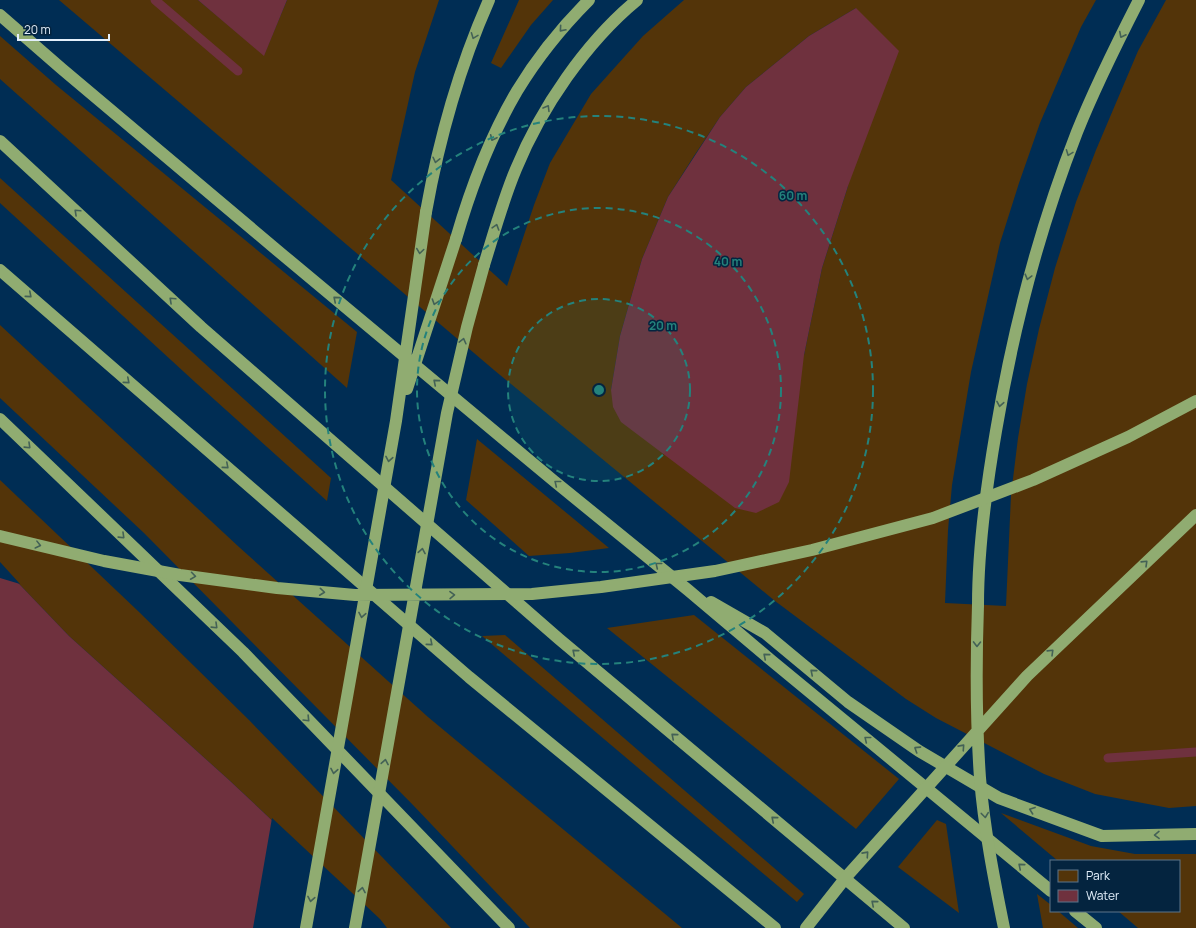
<svg xmlns="http://www.w3.org/2000/svg" width="1196" height="928" font-family="Manrope,sans-serif">
<style>
.green{fill:#533409;fill-rule:evenodd}
.water{fill:#6f313e}
.pier{fill:#002d54}
.lines{fill:none;stroke-linecap:round;stroke-linejoin:round}
.stream{stroke:#6f313e;stroke-width:9}
.motorway{stroke:#90ac71;stroke-width:12}
.motorway-bridge{stroke:#90ac71;stroke-width:12}
.oneway{stroke:#436156}
.ring{fill:none;stroke:#24827c;stroke-width:2;stroke-dasharray:7 5}
.centre{fill:#24827c;stroke:#04243f;stroke-width:2}
.ring-label{font-size:12px;text-anchor:middle;font-weight:bold;fill:#24827c;stroke:#04243f;stroke-width:3;stroke-linejoin:round;paint-order:stroke}
</style>
<rect width="100%" height="100%" fill="#002d54"/>
<path class="green" d="M 59,0 L 198,0 L 264,55 L 287,0 L 439,0 L 415,72 L 391,180 L 507,286 L 534,205 L 550,163 L 591,94 L 643,36 L 684,0 L 1096,0 L 1081,27 L 1040,123 L 1019,183 L 1000,243 L 971,372 L 952,485 L 948,530 L 945,603 L 1006,606 L 1011,495 L 1018,438 L 1027,384 L 1039,329 L 1055,268 L 1076,202 L 1096,150 L 1138,51 L 1166,0 L 1196,0 L 1196,806 L 1169,808 L 1095,794 L 1044,774 L 936,718 L 906,699 L 775,601 L 494,370 ZM 856,8 L 848,186 L 822,268 L 804,355 L 611,390 L 620,336 L 642,259 L 668,197 L 694,156 L 720,117 L 746,87 L 809,36 Z
M 519,0 L 553,0 L 531,25 L 501,68 L 491,63 Z
M 0,36 L 56,85 L 357,332 L 347,388 L 0,79 Z
M 0,178 L 331,478 L 327,501 L 196,383 L 0,203 Z
M 0,325 L 239,547 L 428,717 L 682,928 L 530,928 L 413,805 L 144,533 L 0,398 Z
M 477,439 L 609,548 L 570,553 L 529,556 L 466,500 Z
M 0,480 L 138,611 L 249,720 L 451,928 L 385,928 L 378,920 L 229,780 L 69,636 L 0,564 Z
M 694,615 L 899,779 L 856,829 L 607,628 Z
M 505,635 L 804,894 L 797,902 L 482,636 Z
M 1001,813 L 1091,846 L 1135,854 L 1196,854 L 1196,928 L 1138,928 L 1118,911 L 1179,911 L 1179,861 L 1058,861 Z
M 937,820 L 946,824 L 959,913 L 898,867 Z
M 1037,894 L 1051,905 L 1051,911 L 1058,911 L 1078,928 L 1043,928 Z"/>
<path class="water" d="M 198,0 L 287,0 L 264,56 Z
M 856,8 L 899,51 L 848,186 L 822,268 L 804,355 L 789,482 L 779,502 L 756,513 L 735,508 L 621,422 L 613,407 L 611,390 L 620,336 L 642,259 L 668,197 L 720,117 L 746,87 L 809,36 Z
M 0,564 L 69,636 L 229,780 L 378,920 L 385,928 L 0,928 Z"/>
<path class="pier" d="M 0,562 L 1,563 L 20,584 L 0,578 Z
M 272,818 L 380,919 L 387,928 L 253,928 Z"/>
<g class="lines">
<path class="stream" d="M 155,0 L 238,71
M 1108,758 L 1196,752"/>
<path class="motorway" d="M 0,15 L 62,69 L 284,256 L 554,481 L 688,590 L 772,661 L 1051,891
M 0,141 L 201,327 L 559,639 L 904,928
M 426,212 C 439,139 459,68 489,0
M 456,239 C 471,187 490,137 517,91 C 537,58 562,27 589,0
M 484,265 C 494,233 503,200 516,169 C 541,108 586,42 637,0
M 0,270 L 469,677 L 775,928
M 0,419 L 243,652 L 509,928
M 711,602 L 765,633 L 848,702 L 919,751 L 999,798 L 1102,836 L 1196,834
M 978,605 C 978,547 986,489 996,431 C 1013,329 1039,229 1077,132 C 1095,87 1117,43 1139,0
M 1075,911 L 1096,928"/>
<path class="motorway-bridge" d="M 407,389 L 456,239
M 0,536 L 104,561 L 180,575 L 277,588 L 355,595 L 532,594 L 601,587 L 715,571 L 812,550 L 933,518 L 1033,480 L 1128,437 L 1196,401
M 978,605 C 976,662 976,721 980,778 C 984,828 994,879 1004,928
M 306,928 L 396,421 L 426,212
M 355,928 L 447,413 L 467,327 L 484,265
M 806,928 L 847,876 L 1027,676 L 1196,515"/>
</g>
<defs><path id="oneway-chevron" d="M-2-3.5L2.5 0L-2 3.5" fill="none" stroke-width="1.6" stroke-linecap="round" stroke-linejoin="round"/></defs>
<g class="oneway">
<use href="#oneway-chevron" transform="translate(562 29) rotate(131)"/>
<use href="#oneway-chevron" transform="translate(1122 35) rotate(117)"/>
<use href="#oneway-chevron" transform="translate(474 36) rotate(111)"/>
<use href="#oneway-chevron" transform="translate(547 108) rotate(-59)"/>
<use href="#oneway-chevron" transform="translate(493 138) rotate(115)"/>
<use href="#oneway-chevron" transform="translate(1069 153) rotate(111)"/>
<use href="#oneway-chevron" transform="translate(436 160) rotate(103)"/>
<use href="#oneway-chevron" transform="translate(77 212) rotate(-137)"/>
<use href="#oneway-chevron" transform="translate(496 227) rotate(-73)"/>
<use href="#oneway-chevron" transform="translate(420 251) rotate(98)"/>
<use href="#oneway-chevron" transform="translate(1028 277) rotate(105)"/>
<use href="#oneway-chevron" transform="translate(29 295) rotate(41)"/>
<use href="#oneway-chevron" transform="translate(336 299) rotate(-140)"/>
<use href="#oneway-chevron" transform="translate(172 300) rotate(-137)"/>
<use href="#oneway-chevron" transform="translate(435 302) rotate(108)"/>
<use href="#oneway-chevron" transform="translate(463 341) rotate(-76)"/>
<use href="#oneway-chevron" transform="translate(127 381) rotate(41)"/>
<use href="#oneway-chevron" transform="translate(436 382) rotate(-140)"/>
<use href="#oneway-chevron" transform="translate(1000 404) rotate(100)"/>
<use href="#oneway-chevron" transform="translate(28 446) rotate(44)"/>
<use href="#oneway-chevron" transform="translate(389 459) rotate(100)"/>
<use href="#oneway-chevron" transform="translate(226 466) rotate(41)"/>
<use href="#oneway-chevron" transform="translate(557 483) rotate(-141)"/>
<use href="#oneway-chevron" transform="translate(122 536) rotate(44)"/>
<use href="#oneway-chevron" transform="translate(38 545) rotate(14)"/>
<use href="#oneway-chevron" transform="translate(422 551) rotate(-80)"/>
<use href="#oneway-chevron" transform="translate(1145 563) rotate(-44)"/>
<use href="#oneway-chevron" transform="translate(658 565) rotate(-141)"/>
<use href="#oneway-chevron" transform="translate(193 576) rotate(8)"/>
<use href="#oneway-chevron" transform="translate(322 592) rotate(6)"/>
<use href="#oneway-chevron" transform="translate(452 595) rotate(-1)"/>
<use href="#oneway-chevron" transform="translate(362 615) rotate(100)"/>
<use href="#oneway-chevron" transform="translate(215 626) rotate(44)"/>
<use href="#oneway-chevron" transform="translate(430 643) rotate(41)"/>
<use href="#oneway-chevron" transform="translate(977 644) rotate(91)"/>
<use href="#oneway-chevron" transform="translate(575 652) rotate(-140)"/>
<use href="#oneway-chevron" transform="translate(1051 652) rotate(-44)"/>
<use href="#oneway-chevron" transform="translate(766 656) rotate(-140)"/>
<use href="#oneway-chevron" transform="translate(813 672) rotate(-140)"/>
<use href="#oneway-chevron" transform="translate(307 719) rotate(46)"/>
<use href="#oneway-chevron" transform="translate(674 736) rotate(-140)"/>
<use href="#oneway-chevron" transform="translate(867 739) rotate(-141)"/>
<use href="#oneway-chevron" transform="translate(962 747) rotate(-48)"/>
<use href="#oneway-chevron" transform="translate(917 749) rotate(-147)"/>
<use href="#oneway-chevron" transform="translate(385 762) rotate(-80)"/>
<use href="#oneway-chevron" transform="translate(334 771) rotate(100)"/>
<use href="#oneway-chevron" transform="translate(1032 810) rotate(-160)"/>
<use href="#oneway-chevron" transform="translate(985 815) rotate(83)"/>
<use href="#oneway-chevron" transform="translate(774 819) rotate(-140)"/>
<use href="#oneway-chevron" transform="translate(1157 835) rotate(179)"/>
<use href="#oneway-chevron" transform="translate(866 854) rotate(-48)"/>
<use href="#oneway-chevron" transform="translate(1021 866) rotate(-140)"/>
<use href="#oneway-chevron" transform="translate(362 890) rotate(-80)"/>
<use href="#oneway-chevron" transform="translate(311 899) rotate(100)"/>
<use href="#oneway-chevron" transform="translate(874 903) rotate(-140)"/>
</g>
<circle cx="599" cy="390" r="91" fill="#24827c" fill-opacity=".12"/>
<g class="ring">
<circle cx="599" cy="390" r="91"/>
<circle cx="599" cy="390" r="182"/>
<circle cx="599" cy="390" r="274"/>
</g>
<circle cx="599" cy="390" r="6" class="centre"/>
<g class="ring-label">
<text x="793" y="200">60 m</text>
<text x="728" y="266">40 m</text>
<text x="663" y="330">20 m</text>
</g>
<rect x="1050" y="860" width="130" height="52" fill="#04243f" stroke="#5d758a"/>
<rect x="1058" y="870" width="20" height="12" fill="#533409" stroke="#5d758a"/>
<text x="1086" y="880" font-size="12" fill="#e3effb">Park</text>
<rect x="1058" y="890" width="20" height="12" fill="#6f313e" stroke="#5d758a"/>
<text x="1086" y="900" font-size="12" fill="#e3effb">Water</text>
<path d="M18 34v6h91v-6" fill="none" stroke="#e3effb" stroke-width="2"/>
<text x="24" y="34" font-size="12" fill="#e3effb" stroke="#04243f" stroke-width="3" paint-order="stroke">20 m</text>
</svg>
